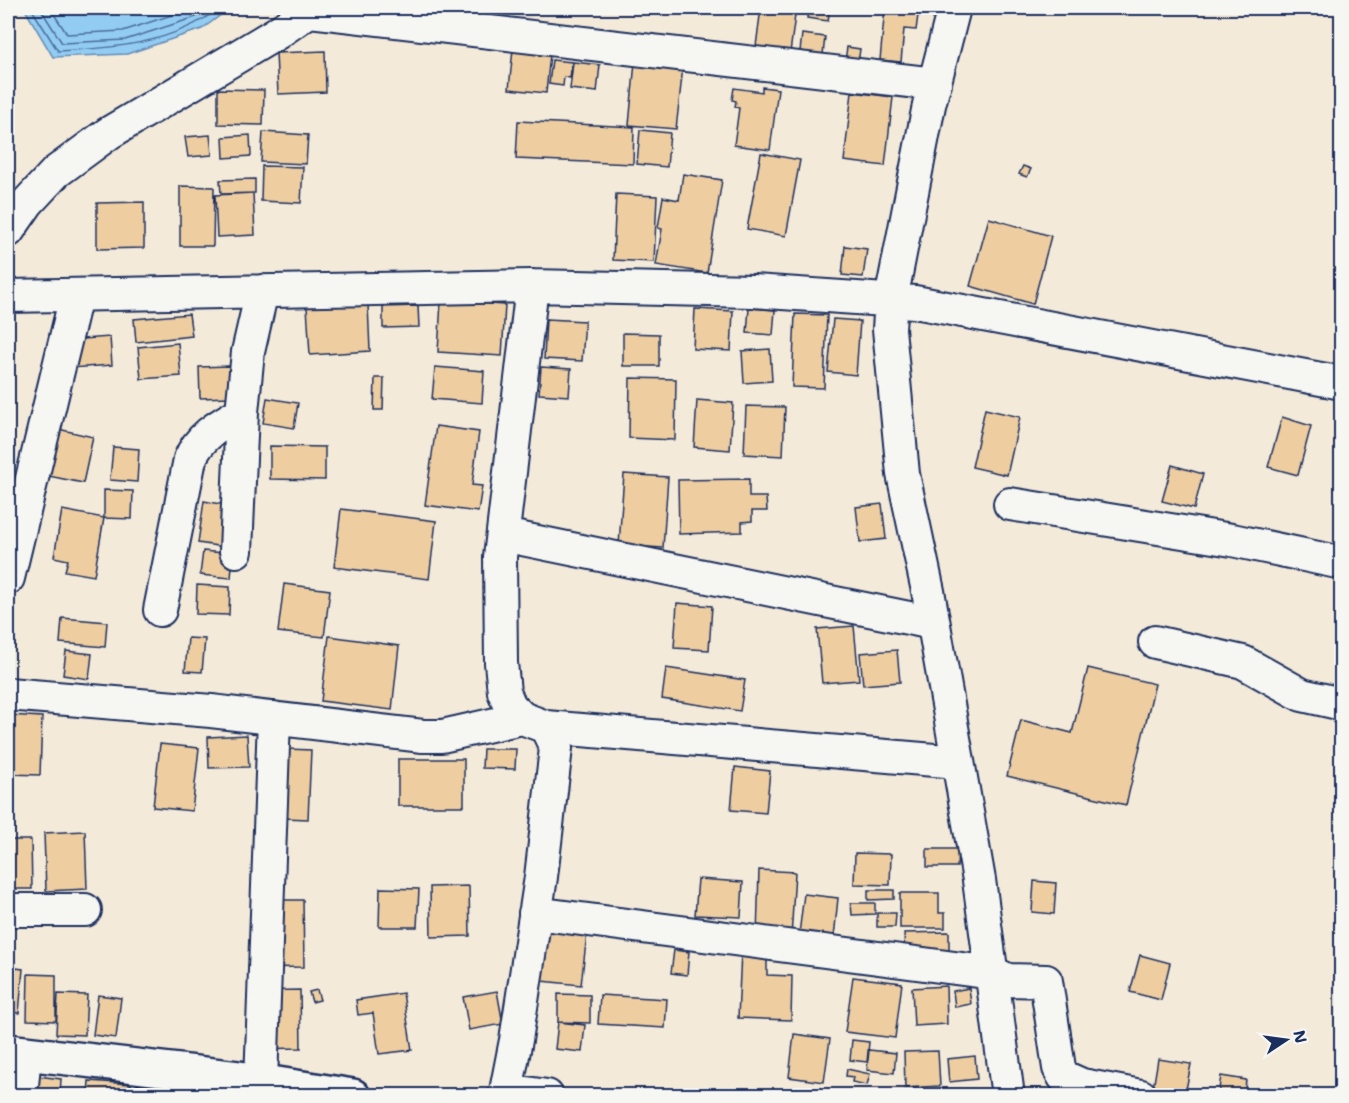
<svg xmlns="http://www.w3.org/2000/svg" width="1349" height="1103" font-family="'Shantell Sans',sans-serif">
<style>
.water{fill:#93ccf3;stroke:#638db7;stroke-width:1.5}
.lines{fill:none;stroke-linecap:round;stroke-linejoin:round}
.shore{stroke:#4b6e9a;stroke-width:1.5}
.building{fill:#eecda0;stroke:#1b2f5e;stroke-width:1.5}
.street-casing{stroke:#1b2f5e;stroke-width:36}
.secondary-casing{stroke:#1b2f5e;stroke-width:38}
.street{stroke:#f6f6f2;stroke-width:32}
.secondary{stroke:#f6f6f2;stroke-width:33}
</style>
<rect width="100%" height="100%" fill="#f4ead9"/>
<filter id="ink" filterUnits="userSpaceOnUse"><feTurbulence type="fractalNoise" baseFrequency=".0167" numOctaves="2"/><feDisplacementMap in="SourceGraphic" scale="12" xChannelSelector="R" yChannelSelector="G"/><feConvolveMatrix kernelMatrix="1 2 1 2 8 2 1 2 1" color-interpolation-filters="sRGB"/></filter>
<g filter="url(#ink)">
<path class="water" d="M 24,8 L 230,8 L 202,29 L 127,54 L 53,57 Z"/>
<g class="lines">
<path class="shore" d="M 31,8 L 58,51 C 116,48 172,44 220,8
M 40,8 L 62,43 L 125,40 L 196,17 L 208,8
M 50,8 L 67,34 L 123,31 L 193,8"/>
</g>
<path class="building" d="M 761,8 L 796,8 L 789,60 L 755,54 Z
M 808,8 L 830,8 L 828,21 L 807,18 Z
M 885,8 L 919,8 L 916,30 L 904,29 L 901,62 L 880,60 Z
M 802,34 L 825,37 L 822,63 L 799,60 Z
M 847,47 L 860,49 L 857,71 L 844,69 Z
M 513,49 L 550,54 L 546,93 L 509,89 Z
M 325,51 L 326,92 L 278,94 L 276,53 Z
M 552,60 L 572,62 L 570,78 L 564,77 L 563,86 L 549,84 Z
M 573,62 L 600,65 L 597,92 L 570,89 Z
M 635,62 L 683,67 L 676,129 L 629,125 Z
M 762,87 L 778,89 L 770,150 L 734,145 L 739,108 L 735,107 L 736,101 L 732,100 L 734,88 L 762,92 Z
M 218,89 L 264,90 L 263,125 L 218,124 Z
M 852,92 L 893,97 L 885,166 L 844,161 Z
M 518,121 L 634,127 L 633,164 L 516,159 Z
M 640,130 L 670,133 L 667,167 L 637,164 Z
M 263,132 L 308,135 L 306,164 L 261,162 Z
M 210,135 L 212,155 L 188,157 L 185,137 Z
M 250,135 L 251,156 L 224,158 L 223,137 Z
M 761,153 L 800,160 L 786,236 L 747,229 Z
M 262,166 L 303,167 L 301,203 L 261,201 Z
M 1023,166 L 1031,169 L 1027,177 L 1019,174 Z
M 683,174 L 722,180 L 707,273 L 656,265 L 662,229 L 658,228 L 663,197 L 679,200 Z
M 255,179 L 255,193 L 221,194 L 220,180 Z
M 180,186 L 214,187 L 213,246 L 180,246 Z
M 253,193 L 255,235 L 217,237 L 215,195 Z
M 616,194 L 657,196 L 654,262 L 613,260 Z
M 144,202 L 144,248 L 97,249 L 97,203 Z
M 989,218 L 1051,236 L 1033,304 L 970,286 Z
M 845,246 L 867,249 L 863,277 L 842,275 Z
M 441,301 L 505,305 L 502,356 L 438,352 Z
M 368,304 L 370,351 L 310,355 L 307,307 Z
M 418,306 L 419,327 L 383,328 L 383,307 Z
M 749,308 L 775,310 L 773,335 L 747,333 Z
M 695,309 L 733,311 L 731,351 L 693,349 Z
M 189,314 L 192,336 L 136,342 L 134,319 Z
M 795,314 L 827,315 L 824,388 L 792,387 Z
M 546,319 L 585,321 L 582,361 L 544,359 Z
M 833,319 L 860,321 L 856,375 L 828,372 Z
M 623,333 L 659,334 L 659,366 L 623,366 Z
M 110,337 L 112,365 L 71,368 L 69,340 Z
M 178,343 L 181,376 L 141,379 L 138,347 Z
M 770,349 L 772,381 L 744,383 L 742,351 Z
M 229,366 L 230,397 L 200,398 L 199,367 Z
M 435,367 L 484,371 L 482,403 L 432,399 Z
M 541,367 L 571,369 L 569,396 L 539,394 Z
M 375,378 L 384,378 L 383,410 L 374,410 Z
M 630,378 L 676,379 L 675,440 L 629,438 Z
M 267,398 L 298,403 L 294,428 L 263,423 Z
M 697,400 L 733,403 L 730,450 L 694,447 Z
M 746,406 L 785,407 L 783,456 L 744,454 Z
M 985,409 L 1020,417 L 1007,475 L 972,467 Z
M 1282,417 L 1311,426 L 1298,475 L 1268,467 Z
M 436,426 L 479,432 L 472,485 L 482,486 L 478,512 L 425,505 Z
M 54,428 L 93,437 L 83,483 L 44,475 Z
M 270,446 L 325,447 L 325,480 L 270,479 Z
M 113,447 L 139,449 L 137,482 L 110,480 Z
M 1172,465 L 1203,474 L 1194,509 L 1162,501 Z
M 624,474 L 668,477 L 663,548 L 619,545 Z
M 749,479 L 749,497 L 766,497 L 767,511 L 752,511 L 752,521 L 742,522 L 742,532 L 679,534 L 678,480 Z
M 104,490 L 133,491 L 132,519 L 104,518 Z
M 204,501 L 231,506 L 224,547 L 198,543 Z
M 882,504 L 886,539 L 860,542 L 856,507 Z
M 341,509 L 436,521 L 429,579 L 334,567 Z
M 62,510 L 104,518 L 94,576 L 65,571 L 68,560 L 54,557 Z
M 203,551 L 233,554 L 231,578 L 200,575 Z
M 284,584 L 330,590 L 324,637 L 278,632 Z
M 197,585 L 230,587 L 229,615 L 196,614 Z
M 677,603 L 712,606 L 709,650 L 674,648 Z
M 62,618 L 107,622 L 105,647 L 60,643 Z
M 854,626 L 859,680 L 822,683 L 817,629 Z
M 329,636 L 399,646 L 392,710 L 321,701 Z
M 188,638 L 205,639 L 202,672 L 185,671 Z
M 897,650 L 900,682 L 863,685 L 860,653 Z
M 66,651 L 92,654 L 89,679 L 63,675 Z
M 666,668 L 745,680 L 740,711 L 662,699 Z
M 1088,668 L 1155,684 L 1126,805 L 1007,776 L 1021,720 L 1072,733 Z
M 8,715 L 42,717 L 40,775 L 8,774 Z
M 247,735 L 249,767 L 209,768 L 208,737 Z
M 160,744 L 199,748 L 192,811 L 153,807 Z
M 263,748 L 311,750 L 308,819 L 259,817 Z
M 483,749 L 516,749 L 515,769 L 482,768 Z
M 398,759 L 464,759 L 464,806 L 398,806 Z
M 735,767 L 770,771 L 766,813 L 731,810 Z
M 85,831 L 87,889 L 46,891 L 44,833 Z
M 8,840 L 31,840 L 32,889 L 8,889 Z
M 927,849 L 958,849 L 957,867 L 927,867 Z
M 855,853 L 891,854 L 890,885 L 854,884 Z
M 759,870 L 795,872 L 791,938 L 757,936 Z
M 698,879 L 743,882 L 741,917 L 695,915 Z
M 1034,881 L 1056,883 L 1054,914 L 1032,912 Z
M 469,886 L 470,936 L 431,937 L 430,887 Z
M 380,888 L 419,889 L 417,927 L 379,927 Z
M 868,890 L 894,890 L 894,899 L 868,900 Z
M 900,893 L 939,893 L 939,913 L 945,913 L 945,928 L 900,928 Z
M 804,894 L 838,898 L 834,938 L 799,934 Z
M 251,900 L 303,900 L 304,967 L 252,968 Z
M 851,903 L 875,903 L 875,914 L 852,915 Z
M 877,913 L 896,913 L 895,927 L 877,927 Z
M 547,930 L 587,934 L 581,985 L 541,981 Z
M 949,932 L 949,958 L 905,959 L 904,933 Z
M 674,950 L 689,952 L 687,975 L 671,973 Z
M 741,951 L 767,952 L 767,975 L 792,976 L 791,1020 L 738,1018 Z
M 1140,955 L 1170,963 L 1161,1000 L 1130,992 Z
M 8,967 L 23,969 L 19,1013 L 8,1012 Z
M 28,974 L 56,975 L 56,1021 L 27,1020 Z
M 853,977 L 902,983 L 895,1038 L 845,1032 Z
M 946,986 L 947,1024 L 914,1026 L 912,988 Z
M 969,988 L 971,1004 L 955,1007 L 953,991 Z
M 300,990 L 301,1048 L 251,1049 L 250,991 Z
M 317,990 L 320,1000 L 312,1002 L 309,992 Z
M 497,991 L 503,1024 L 469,1030 L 463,997 Z
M 403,993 L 412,1050 L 379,1054 L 373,1013 L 358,1015 L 356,1000 Z
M 58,994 L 87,995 L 85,1035 L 56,1034 Z
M 558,994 L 590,995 L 590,1023 L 558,1022 Z
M 98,995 L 121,998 L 116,1038 L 93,1035 Z
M 600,995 L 667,999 L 665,1028 L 598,1024 Z
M 558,1022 L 585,1025 L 582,1052 L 555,1049 Z
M 794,1034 L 830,1039 L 824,1082 L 789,1077 Z
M 852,1040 L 869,1042 L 867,1062 L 850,1060 Z
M 869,1050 L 896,1053 L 894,1073 L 867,1070 Z
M 938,1051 L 940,1086 L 905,1088 L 904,1052 Z
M 975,1056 L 977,1079 L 949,1082 L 947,1059 Z
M 1158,1059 L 1191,1064 L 1185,1095 L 1153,1089 Z
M 847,1069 L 870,1074 L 867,1085 L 852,1082 L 853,1077 L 846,1076 Z
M 30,1075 L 61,1079 L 60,1096 L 29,1096 Z
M 1221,1076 L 1246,1080 L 1244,1096 L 1218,1096 Z
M 89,1081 L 131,1084 L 130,1096 L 88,1096 Z"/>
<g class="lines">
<g class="street-casing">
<path id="street" d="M 954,8 L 929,105 L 891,300 L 889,329 L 903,474 L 928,591 L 979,880 L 1008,1096
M 310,11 L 935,84
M 8,231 L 28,202 L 56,172 L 109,133 L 277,33 L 313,8
M 8,296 L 532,286 L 753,291 L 915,302 L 1342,383
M 1010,504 L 1232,540 L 1342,563
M 503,535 L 933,623
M 236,551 L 242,412 L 248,352 L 262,291
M 8,578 L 76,296
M 160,610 L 190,459 C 200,435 220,425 242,412
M 1155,642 L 1243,662 L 1302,695 L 1342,704
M 8,694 L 211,711 L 423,736 L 442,736 L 522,718
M 546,727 L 958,762
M 8,910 L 85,910
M 535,913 L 993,973 L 1008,980 L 1046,981 L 1059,1068 L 1064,1077 L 1082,1085 L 1141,1096
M 261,1082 L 274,718
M 506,1090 L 547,1096
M 21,1096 L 25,1054
M 505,1096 L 516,1040 L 541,877 L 556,748 L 546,727 L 522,718 L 510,706 L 504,692 L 501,663 L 500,557 L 532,286"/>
</g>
<g class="secondary-casing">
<path id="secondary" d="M 8,1051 L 239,1078 L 353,1096"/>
</g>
<use href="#street" class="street"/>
<use href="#secondary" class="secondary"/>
</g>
</g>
<rect width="1349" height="1103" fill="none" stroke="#f6f6f2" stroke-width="30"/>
<rect x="15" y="15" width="1319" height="1073" fill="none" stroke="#1b2f5e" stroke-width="2" filter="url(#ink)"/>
<g transform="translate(1286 1040) rotate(77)" stroke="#f6f6f2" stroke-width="4.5" paint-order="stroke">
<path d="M0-4.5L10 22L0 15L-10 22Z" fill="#1b2f5e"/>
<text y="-9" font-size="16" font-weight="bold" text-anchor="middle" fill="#1b2f5e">N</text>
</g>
</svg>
